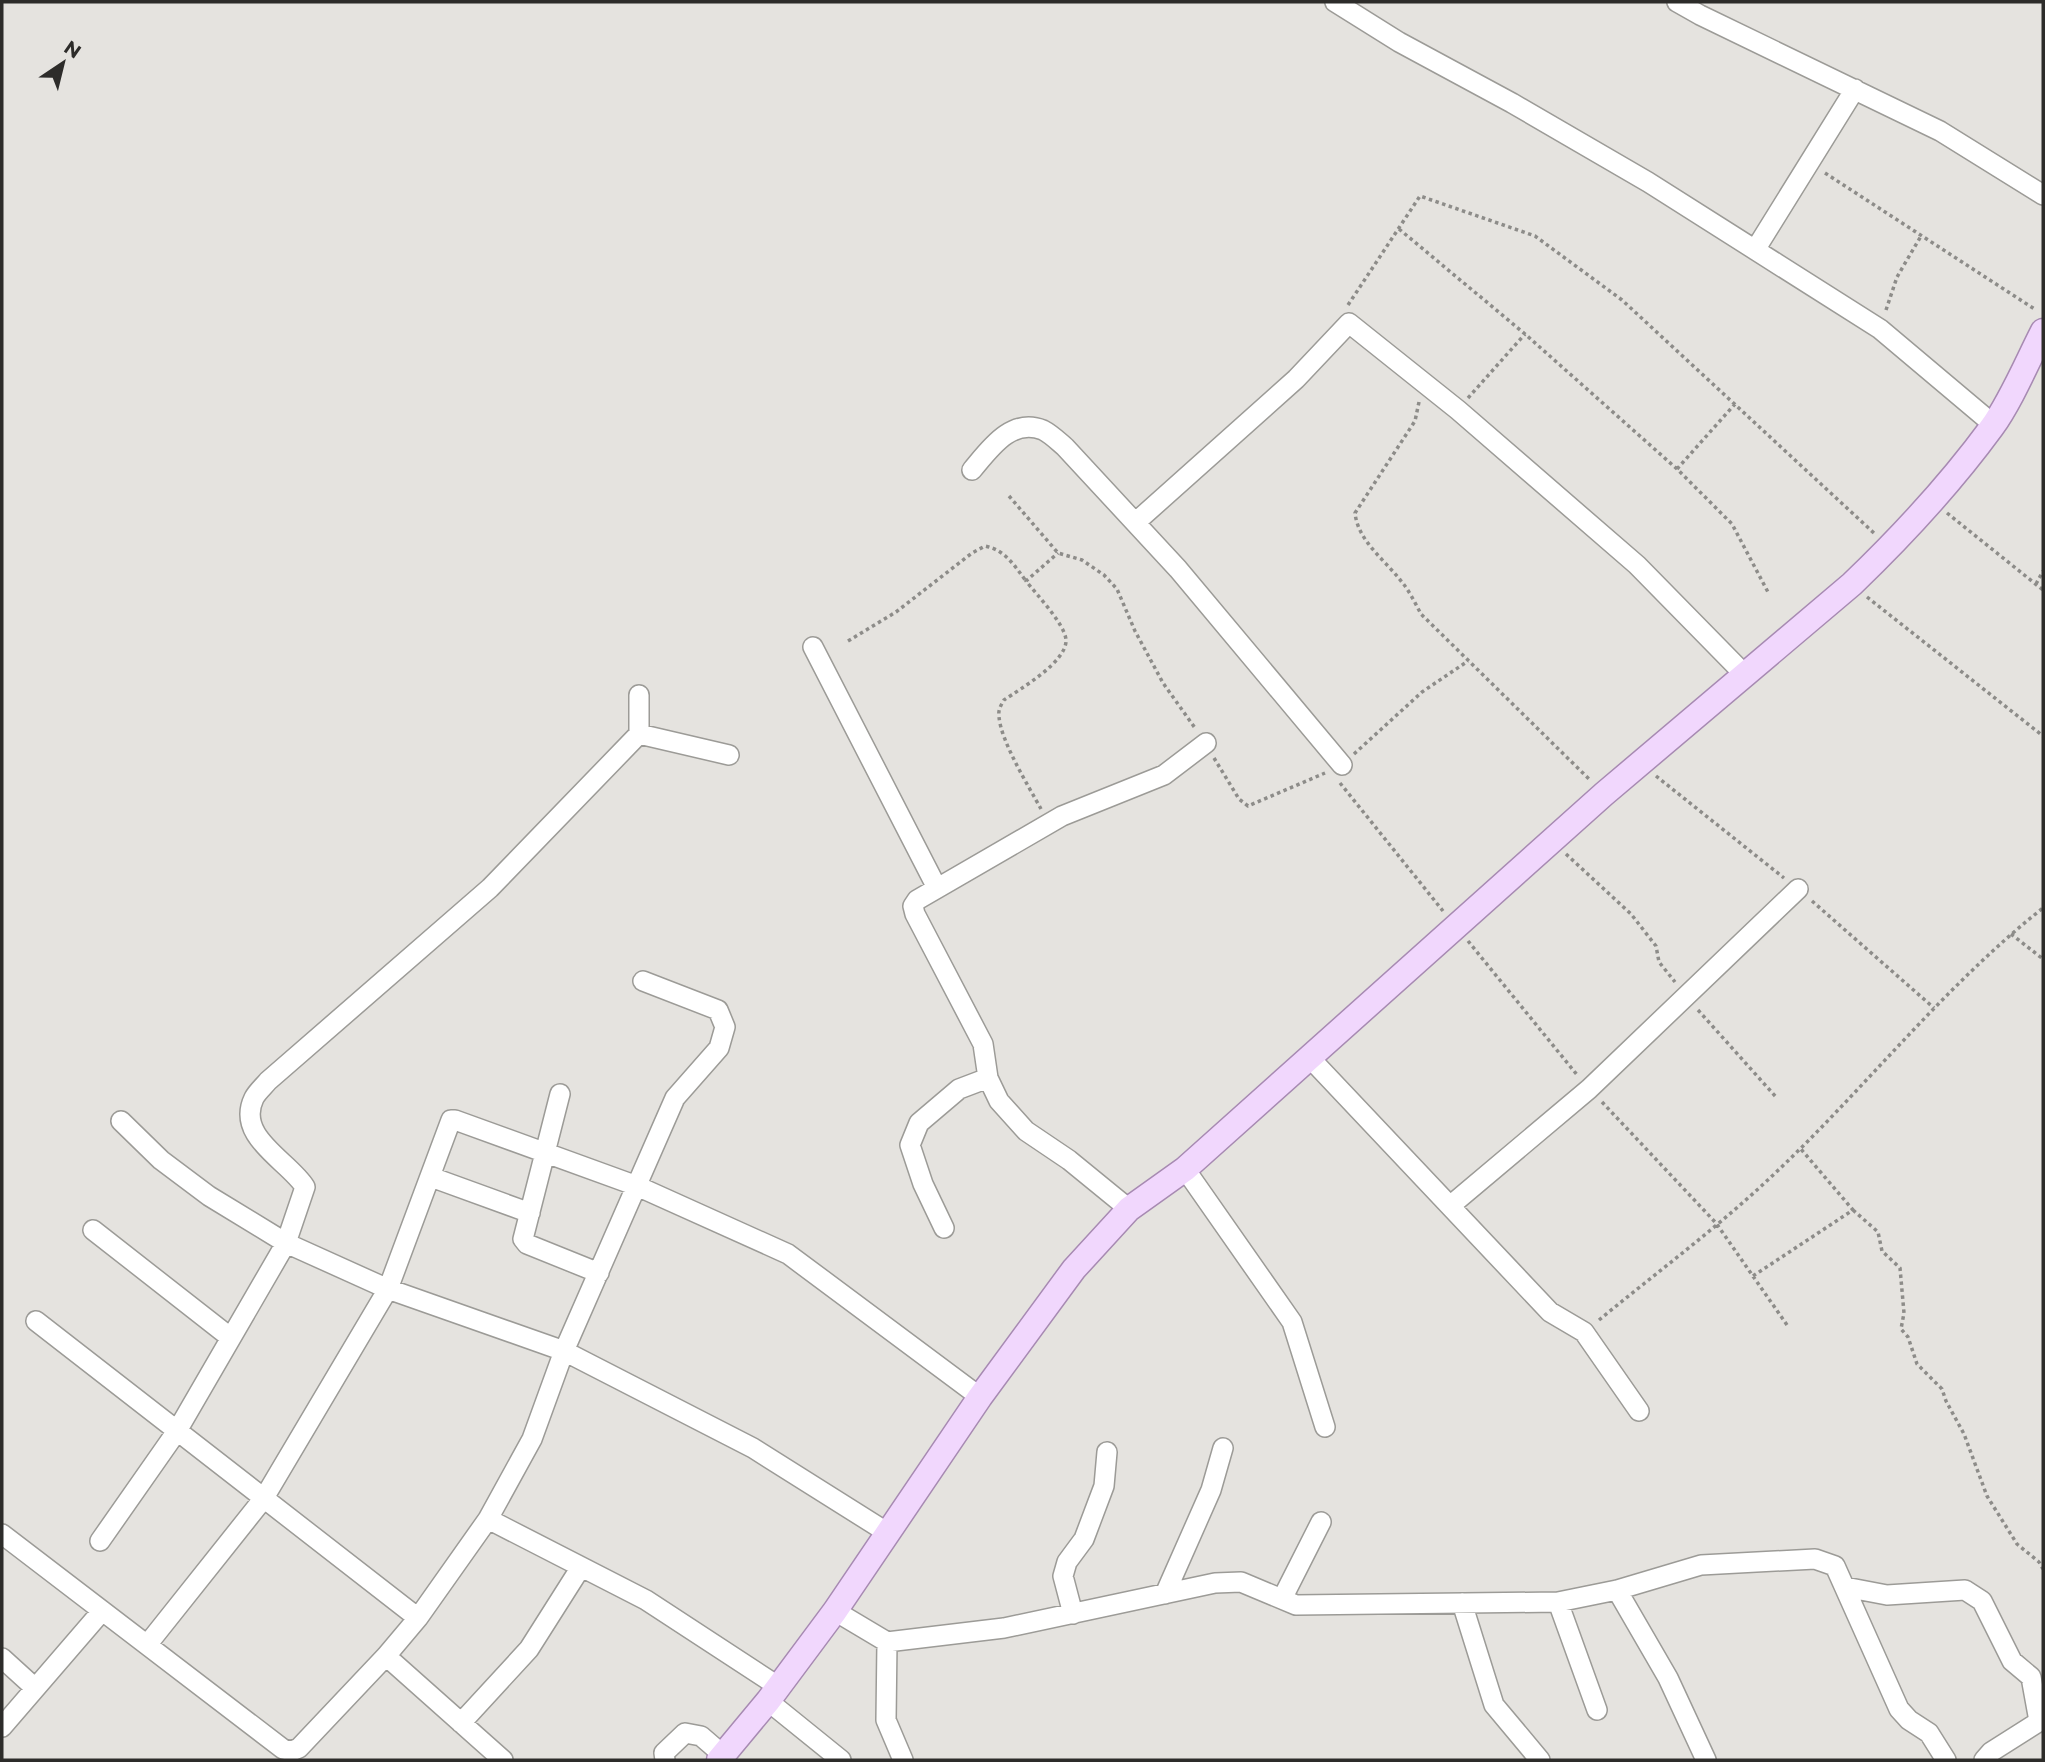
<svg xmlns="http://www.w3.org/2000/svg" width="2045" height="1762" font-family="Montserrat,sans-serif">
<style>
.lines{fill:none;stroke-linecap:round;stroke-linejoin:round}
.minor-casing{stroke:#9c9b97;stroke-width:22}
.major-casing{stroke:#a78ab2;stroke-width:27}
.path{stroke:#8d8c89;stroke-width:3.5;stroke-dasharray:3.5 3.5;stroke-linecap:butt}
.minor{stroke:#fff;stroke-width:19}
.major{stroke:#f1d7fd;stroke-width:24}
</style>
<rect width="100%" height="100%" fill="#e5e3df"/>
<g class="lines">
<g class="minor-casing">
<path id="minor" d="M 1335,2 L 1399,42 L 1512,103 L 1648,182 L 1880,329 L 1994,425
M 1677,2 L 1700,15 L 1940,131 L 2043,195
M 1755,250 L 1855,89
M 972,470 C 989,450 1011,417 1043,430 C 1051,434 1058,441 1065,447 L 1178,569 L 1342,765
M 1136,522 L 1296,379 L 1349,323 L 1458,410 L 1637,565 L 1746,676
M 813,647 L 937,888
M 639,734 L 729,755
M 1310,1058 L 1550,1312 L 1584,1332 L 1639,1411
M 560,1094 L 523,1239 L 527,1244 L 599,1273
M 121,1121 L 161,1160 L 209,1196 L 286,1243 L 388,1289 L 564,1351 L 753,1448 L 888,1533
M 1185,1169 L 1292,1322 L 1325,1427
M 431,1177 L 530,1213
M 1450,1206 L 1589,1089 L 1798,889
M 1129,1209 L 1069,1160 L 1026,1131 L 999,1101 L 988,1078 L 983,1044 L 915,914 L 913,906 L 917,900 L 1062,816 L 1164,775 L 1206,743
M 944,1228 L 923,1184 L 910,1145 L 919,1123 L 959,1089 L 988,1078
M 93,1230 L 231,1338
M 36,1321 L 418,1618
M 488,1519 L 646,1600 L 779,1687
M 2,1534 L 283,1749 L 292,1751 L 299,1748 L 386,1656 L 418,1618 L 488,1519 L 532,1439 L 564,1351 L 675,1098 L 719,1048 L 725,1027 L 718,1010 L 643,981
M 100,1541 L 177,1431 L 286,1243 L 305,1187 C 289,1161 235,1137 254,1098 C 257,1092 264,1086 268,1081 L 490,888 L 639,734 L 639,695
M 1845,1587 L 1887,1595 L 1965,1590 L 1982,1601 L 2012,1661 L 2031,1677 L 2039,1721
M 1617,1590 L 1668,1678 L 1706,1760
M 1165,1594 L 1211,1490 L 1223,1448
M 1282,1599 L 1321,1522
M 1558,1602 L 1597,1710
M 1462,1603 L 1494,1705 L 1540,1760
M 835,1611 L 887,1642 L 1004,1628 L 1215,1583 L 1241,1582 L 1296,1605 L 1558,1602 L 1617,1590 L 1701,1565 L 1815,1559 L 1835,1566 L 1899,1709 L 1909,1720 L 1929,1733 L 1946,1760
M 1073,1614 L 1063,1576 L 1067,1562 L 1084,1539 L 1104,1486 L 1107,1452
M 887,1642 L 886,1720 L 903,1760
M 147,1645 L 264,1498 L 388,1289 L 451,1120 L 455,1120 L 637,1186 L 788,1254 L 980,1397
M 386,1656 L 503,1760
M 2,1658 L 35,1688
M 768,1701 L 841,1760
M 461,1723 L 529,1649 L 581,1567
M 2,1727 L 102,1611
M 665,1760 L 664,1753 L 685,1733 L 701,1736 L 723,1755
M 1984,1760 L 1991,1752 L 2043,1719"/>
</g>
<g class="major-casing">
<path id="major" d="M 719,1760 L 768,1701 L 835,1611 L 980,1397 L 1074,1269 L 1129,1209 L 1185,1169 L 1604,794 L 1852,584 C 1902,536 1951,483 1992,427 C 2011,401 2028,360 2043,331"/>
</g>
<path class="path" d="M 1825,173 L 2036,310
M 1399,229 L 1525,334 L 1677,469 L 1732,524 L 1769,594
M 1348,305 L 1420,196 L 1535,236 L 1622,300 L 1875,534
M 1886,310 L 1897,277 L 1921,236
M 1468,398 L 1525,334
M 1419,402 L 1415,421 L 1355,513 C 1358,541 1384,559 1401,581 C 1409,590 1415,603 1421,614 L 1590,780
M 1677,469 L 1735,404
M 1009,496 L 1058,553 L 1082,560 L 1104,575 L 1117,589 L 1135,631 L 1163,683 L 1195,728
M 1947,513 L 2043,590
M 2036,584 L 2043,571
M 1867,597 L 2043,736
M 848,641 L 896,612 L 972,553 L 985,546 C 1005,550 1014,565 1026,581
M 1354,754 L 1422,692 L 1468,661
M 1214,758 L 1239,799 L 1248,806 L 1325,773
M 1656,776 L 1784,878
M 1340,783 L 1443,911
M 1041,809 C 1029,787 1000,740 999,716 C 998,710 1001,705 1004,700 C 1020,689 1067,662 1066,640 C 1065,624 1036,594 1026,581 L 1058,553
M 1566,854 L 1631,914 L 1656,946 L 1659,962 L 1675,982
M 1812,901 L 1934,1008
M 2011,934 L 2043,959
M 1468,941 L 1578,1076
M 1698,1010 L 1776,1097
M 1602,1102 L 1716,1223 L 1787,1325
M 1853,1210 L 1878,1232 L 1882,1251 L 1900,1268 L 1904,1313 L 1901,1329 L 1908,1337 L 1917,1364 L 1942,1389 L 1946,1401 L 1964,1434 L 1987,1496 L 2017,1544 L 2039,1562 L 2043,1569
M 1753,1276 L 1853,1210 L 1800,1148
M 1599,1320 C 1656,1273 1717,1228 1771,1177 C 1864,1090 1943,987 2043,908"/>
<use href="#minor" class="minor"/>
<use href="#major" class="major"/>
</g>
<rect width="2045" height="1762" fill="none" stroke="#2d2c2a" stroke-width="7"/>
<g transform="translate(63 63) rotate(35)" stroke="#e5e3df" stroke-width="5" paint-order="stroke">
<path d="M0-5L12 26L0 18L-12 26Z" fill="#2d2c2a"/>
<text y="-10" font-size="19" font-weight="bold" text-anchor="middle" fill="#2d2c2a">N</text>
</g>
</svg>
